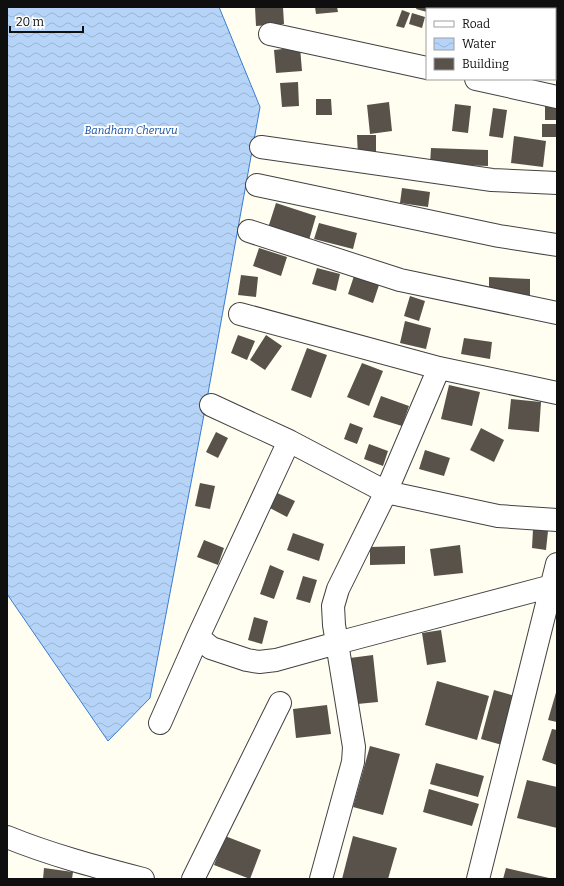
<svg xmlns="http://www.w3.org/2000/svg" width="564" height="886" font-family="Bitter,serif">
<style>
.water{fill:url(#water-waves);stroke:#3a7dd1}
.building{fill:#58524b}
.lines{fill:none;stroke-linecap:round;stroke-linejoin:round}
.street-casing{stroke:#424242;stroke-width:24}
.street{stroke:#fff;stroke-width:22}
.labels{text-anchor:middle;dominant-baseline:central;stroke-width:4;stroke-linejoin:round;paint-order:stroke}
.water-label{font-size:11px;font-style:italic;fill:#144fa5;stroke:#fff}
</style>
<defs>
<pattern id="water-waves" width="16" height="10" patternUnits="userSpaceOnUse"><rect width="16" height="10" fill="#b5d4f8"/><path d="M0 5q4-4 8 0t8 0" fill="none" stroke="#9ab5d3"/></pattern>
</defs>
<rect width="100%" height="100%" fill="#fffef1"/>
<path class="water" d="M 7,7 L 219,7 L 260,107 L 207,399 L 150,698 L 108,741 L 7,594 Z"/>
<path class="building" d="M 255,7 L 283,7 L 284,24 L 256,26 Z
M 315,7 L 337,7 L 338,12 L 316,14 Z
M 417,7 L 438,7 L 438,9 L 427,9 L 427,12 L 416,9 Z
M 402,10 L 410,13 L 404,28 L 396,26 Z
M 412,13 L 425,17 L 422,28 L 409,24 Z
M 300,47 L 302,71 L 276,73 L 274,50 Z
M 298,82 L 299,106 L 282,107 L 280,83 Z
M 316,99 L 331,99 L 332,115 L 316,115 Z
M 389,102 L 392,131 L 370,134 L 367,105 Z
M 455,104 L 471,106 L 468,133 L 452,131 Z
M 545,105 L 557,105 L 557,120 L 545,120 Z
M 493,108 L 507,110 L 503,138 L 489,136 Z
M 542,124 L 557,124 L 557,137 L 542,137 Z
M 357,135 L 376,135 L 376,156 L 358,156 Z
M 514,136 L 546,141 L 543,167 L 511,163 Z
M 431,148 L 488,150 L 488,166 L 430,164 Z
M 402,188 L 430,192 L 428,207 L 400,203 Z
M 276,203 L 316,216 L 309,240 L 268,228 Z
M 319,223 L 357,233 L 353,249 L 314,239 Z
M 259,248 L 287,257 L 281,276 L 253,266 Z
M 317,268 L 340,274 L 336,291 L 312,284 Z
M 241,275 L 258,277 L 256,297 L 238,295 Z
M 354,276 L 379,285 L 373,303 L 348,294 Z
M 489,277 L 530,279 L 530,297 L 489,295 Z
M 410,296 L 425,301 L 419,321 L 404,316 Z
M 405,321 L 431,328 L 426,349 L 400,343 Z
M 238,335 L 255,341 L 247,360 L 231,353 Z
M 266,335 L 282,346 L 265,370 L 250,360 Z
M 464,338 L 492,342 L 490,359 L 461,354 Z
M 307,348 L 327,355 L 311,398 L 291,390 Z
M 362,363 L 383,371 L 369,406 L 347,397 Z
M 449,385 L 480,392 L 472,426 L 441,419 Z
M 381,396 L 409,406 L 402,426 L 373,417 Z
M 511,399 L 541,402 L 539,432 L 508,429 Z
M 350,423 L 363,428 L 357,444 L 344,439 Z
M 481,428 L 504,440 L 494,462 L 470,450 Z
M 216,432 L 228,438 L 218,458 L 206,452 Z
M 369,444 L 388,451 L 383,466 L 364,459 Z
M 425,450 L 450,458 L 444,476 L 419,469 Z
M 200,483 L 215,486 L 210,509 L 195,506 Z
M 275,492 L 295,501 L 287,517 L 268,507 Z
M 533,529 L 548,531 L 546,550 L 532,548 Z
M 293,533 L 324,544 L 319,561 L 287,550 Z
M 204,540 L 224,548 L 218,565 L 197,557 Z
M 460,545 L 463,573 L 434,576 L 430,549 Z
M 405,546 L 405,564 L 370,565 L 370,547 Z
M 270,565 L 284,571 L 274,599 L 260,594 Z
M 303,576 L 317,580 L 310,603 L 296,599 Z
M 254,617 L 268,621 L 262,644 L 248,640 Z
M 441,630 L 446,662 L 427,665 L 422,633 Z
M 373,655 L 378,702 L 347,705 L 342,659 Z
M 437,681 L 489,696 L 477,740 L 425,725 Z
M 557,689 L 557,722 L 548,720 Z
M 494,690 L 515,696 L 502,745 L 481,739 Z
M 327,705 L 331,734 L 296,738 L 293,709 Z
M 552,729 L 557,730 L 557,765 L 542,760 Z
M 370,746 L 400,754 L 383,815 L 353,807 Z
M 436,763 L 484,776 L 478,797 L 430,784 Z
M 527,780 L 557,787 L 557,828 L 517,818 Z
M 429,789 L 479,804 L 472,826 L 423,812 Z
M 225,836 L 261,850 L 250,879 L 214,865 Z
M 353,836 L 397,848 L 388,879 L 342,879 Z
M 44,868 L 73,872 L 72,879 L 43,879 Z
M 506,868 L 549,878 L 549,879 L 503,879 Z"/>
<g class="lines">
<g class="street-casing">
<path id="street" d="M 270,34 L 427,68
M 476,79 L 557,97
M 261,147 L 492,180 L 557,183
M 257,185 L 499,236 L 557,245
M 249,231 L 400,280 L 557,313
M 240,314 L 439,368 L 557,393
M 439,368 L 386,492 L 338,589 L 333,606 L 334,625 L 337,643 L 552,586
M 211,405 L 289,441 L 386,492 L 498,516 L 557,520
M 198,637 L 211,648 L 247,660 L 259,662 L 276,660 L 337,643 L 354,747 L 353,762 L 321,879
M 160,723 L 198,637 L 289,441
M 7,837 C 51,855 97,867 143,879
M 193,879 L 280,703
M 478,879 L 557,564"/>
</g>
<use href="#street" class="street"/>
</g>
<g class="labels">
<g class="water-label">
<text x="131" y="130">Bandham Cheruvu</text>
</g>
</g>
<rect width="564" height="886" fill="none" stroke="#0f0f0f" stroke-width="16"/>
<rect x="426" y="8" width="130" height="72" fill="#ffffff" stroke="#9f9f9f"/>
<rect x="434" y="21" width="20" height="6" fill="#ffffff" stroke="#9f9f9f"/>
<text x="462" y="28" font-size="12" fill="#0f0f0f">Road</text>
<rect x="434" y="38" width="20" height="12" fill="url(#water-waves)" stroke="#9f9f9f"/>
<text x="462" y="48" font-size="12" fill="#0f0f0f">Water</text>
<rect x="434" y="58" width="20" height="12" fill="#58524b" stroke="#9f9f9f"/>
<text x="462" y="68" font-size="12" fill="#0f0f0f">Building</text>
<path d="M10 26v6h73v-6" fill="none" stroke="#0f0f0f" stroke-width="2"/>
<text x="16" y="26" font-size="12" fill="#0f0f0f" stroke="#ffffff" stroke-width="3" paint-order="stroke">20 m</text>
</svg>
